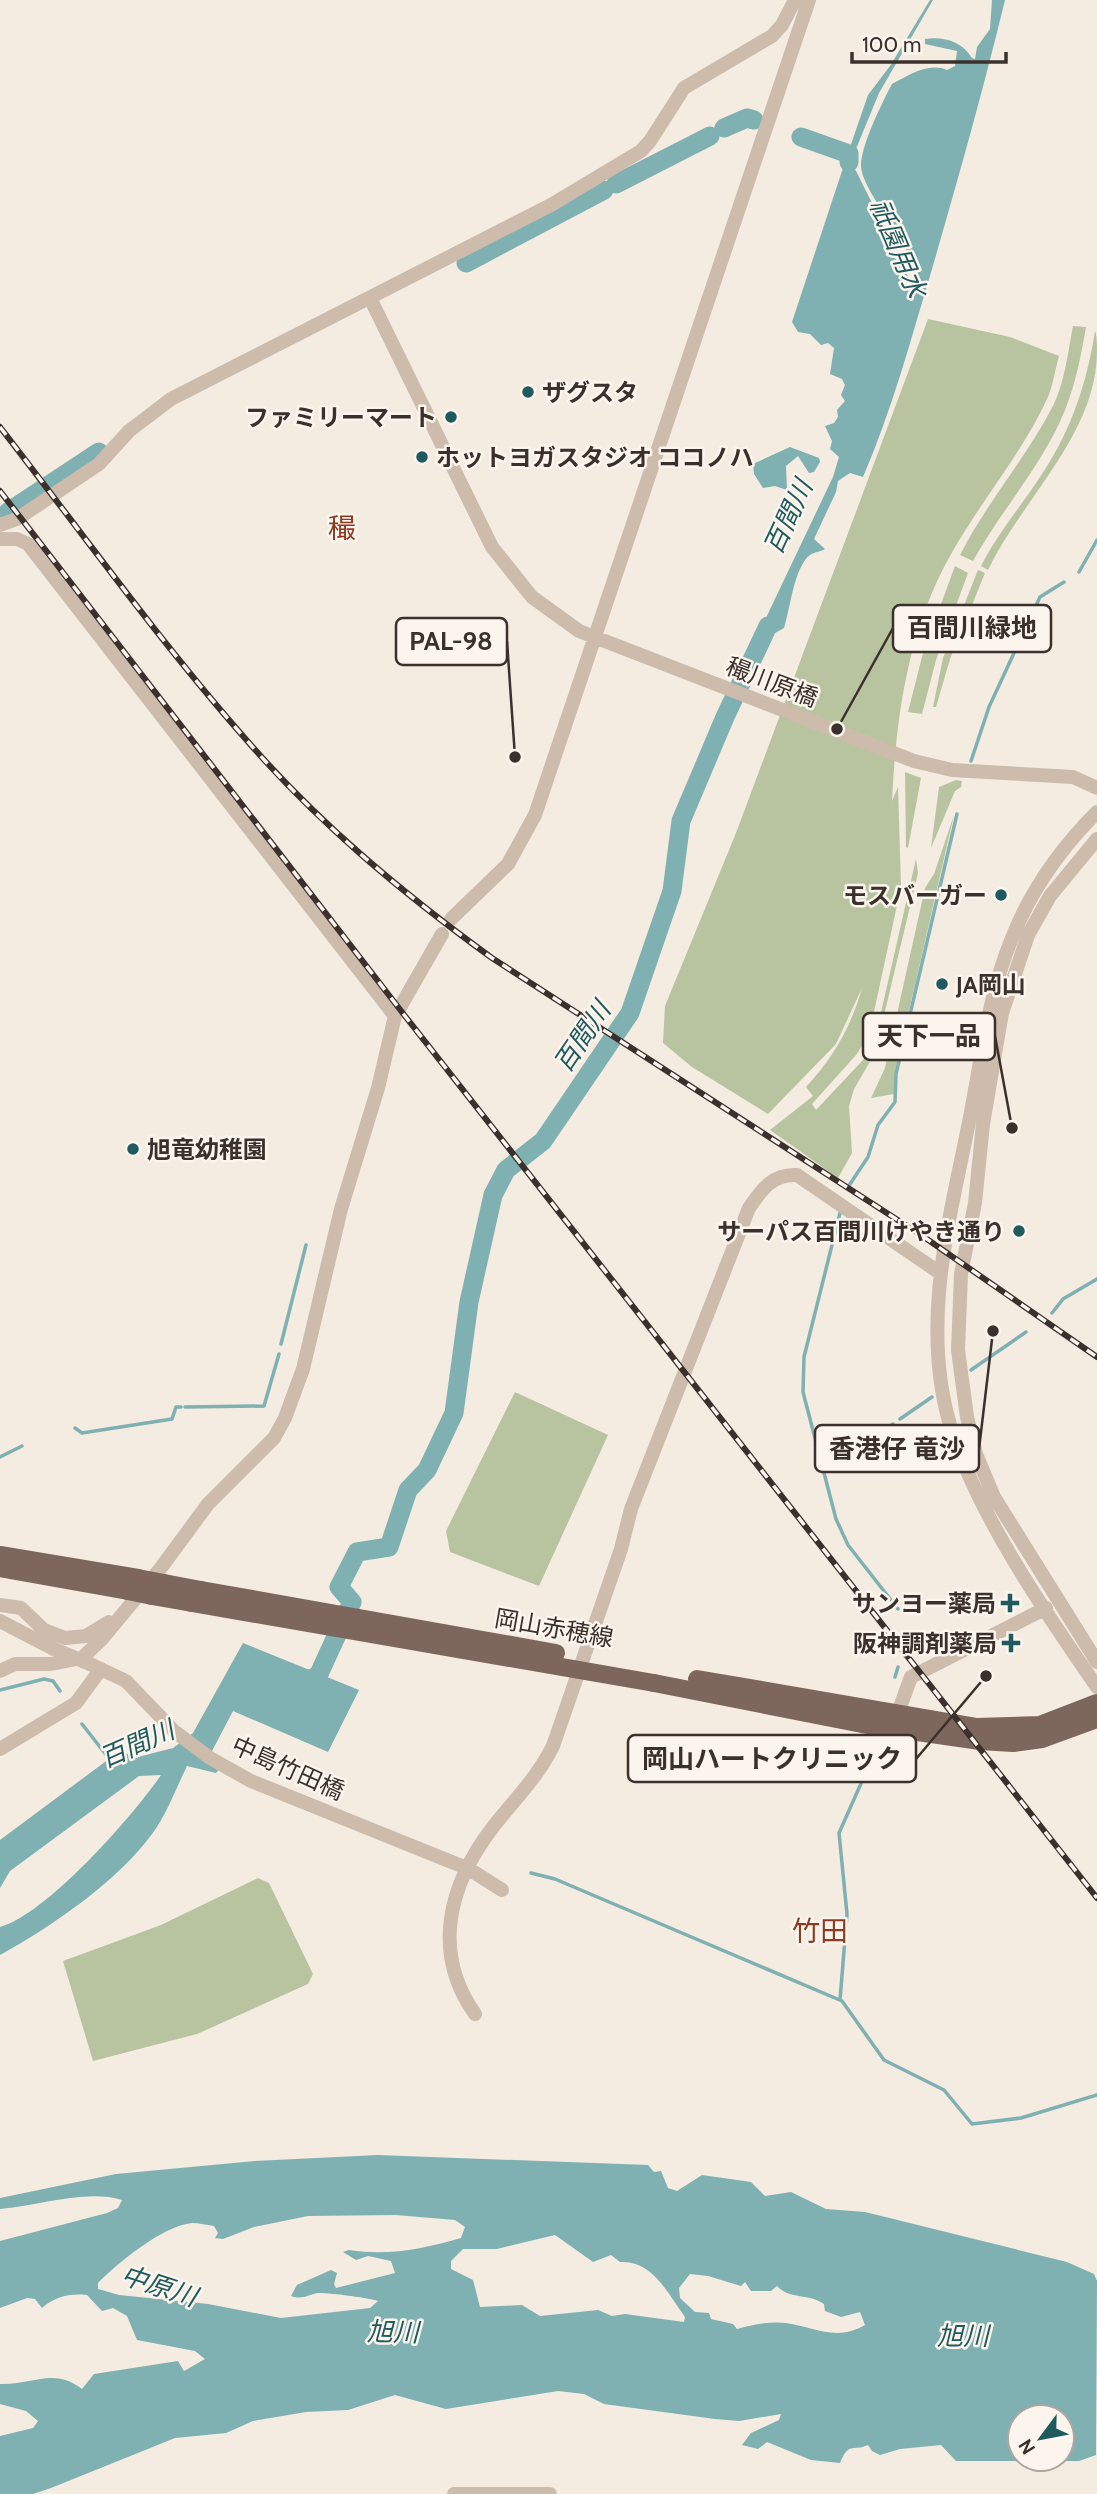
<svg xmlns="http://www.w3.org/2000/svg" width="1097" height="2494" font-family="Cabin,'Noto Sans JP',sans-serif">
<style>
.green{fill:#b8c4a0}
.water{fill:#7fb0b2;fill-rule:evenodd}
.lines{fill:none;stroke-linecap:round;stroke-linejoin:round}
.stream{stroke:#7fb0b2;stroke-width:3.5}
.river{stroke:#7fb0b2;stroke-width:19}
.tertiary{stroke:#cdbbac;stroke-width:14}
.primary{stroke:#7d675c;stroke-width:18}
.rail-casing{stroke:#3b302b;stroke-width:6}
.rail{stroke:#fbf5ee;stroke-width:3.5;stroke-dasharray:10;stroke-linecap:butt}
.tertiary-bridge{stroke:#cdbbac;stroke-width:14}
.primary-bridge{stroke:#7d675c;stroke-width:18}
.poi-dot{fill:#1f5a5e;stroke:#fbf5ee;stroke-width:2.5}
.labels{text-anchor:middle;dominant-baseline:central;stroke-width:5;stroke-linejoin:round;paint-order:stroke}
.poi-label{font-size:24px;font-weight:bold;fill:#3b302b;stroke:#fbf5ee;text-anchor:end}
.street-label{font-size:24px;fill:#3b302b;stroke:#fbf5ee}
.water-label{font-size:26px;font-style:italic;fill:#1f5a5e;stroke:#fbf5ee}
.quarter-label{font-size:28px;fill:#8c3b22;stroke:#fbf5ee}
.leader{fill:none;stroke:#3b302b;stroke-width:2.5}
.callout-dot{fill:#3b302b;stroke:#fbf5ee;stroke-width:2.5}
.callout{fill:#fbf5ee;stroke:#3b302b;stroke-width:2.5}
.callout-label{font-size:26px;text-anchor:middle;font-weight:bold;fill:#3b302b}
</style>
<rect width="100%" height="100%" fill="#f4ebe1"/>
<path class="green" d="M 928,319 L 1010,337 L 1059,356 C 1055,370 1053,385 1048,397 C 1022,454 980,502 950,556 C 908,631 896,716 892,801 L 898,787 L 901,887 L 872,1021 L 866,1040 L 856,1055 L 812,1104 L 816,1110 L 863,1060 L 874,1043 L 916,859 L 918,873 L 875,1053 L 854,1089 L 849,1106 L 852,1153 L 838,1178 L 770,1130 L 813,1096 L 806,1087 C 833,1058 851,1027 862,988 L 836,1044 L 768,1114 L 692,1067 L 663,1043 L 665,1006 L 736,833 Z
M 1073,326 L 1086,327 C 1081,355 1076,383 1065,410 C 1043,465 1001,510 973,561 L 960,555 C 987,502 1027,457 1054,404 C 1065,380 1068,352 1073,326 Z
M 1095,331 C 1097,335 1097,344 1097,351 C 1097,434 1022,499 988,570 L 981,566 C 999,531 1023,504 1044,471 C 1072,428 1087,382 1095,331 Z
M 955,566 L 968,573 L 936,660 L 922,714 L 908,712 L 923,653 Z
M 978,570 L 985,573 L 950,659 L 936,707 L 933,707 L 943,658 Z
M 905,772 L 921,778 L 908,848 L 906,847 Z
M 956,780 L 962,781 L 961,787 L 955,791 L 931,848 L 939,787 Z
M 954,815 L 896,1067 L 894,1094 L 871,1098 L 885,1068 L 925,888 L 934,874 Z
M 515,1392 L 608,1435 L 539,1586 L 450,1552 L 446,1531 Z
M 258,1878 L 269,1883 L 313,1974 L 308,1984 L 197,2034 L 93,2061 L 63,1961 L 161,1925 Z"/>
<path class="water" d="M 930,0 L 933,0 L 879,93 L 851,161 L 895,249 L 895,258 L 913,283 C 921,251 862,195 861,166 C 861,145 882,103 892,84 C 909,75 929,62 947,70 L 955,66 L 957,51 L 925,44 L 925,39 C 943,36 962,41 972,58 L 975,59 L 977,47 L 990,29 L 992,0 L 1005,0 C 983,91 958,179 932,269 C 911,339 892,410 863,477 L 850,473 L 838,481 L 836,492 L 814,539 L 825,549 C 820,552 814,552 810,555 C 794,567 790,610 784,628 L 768,637 L 761,650 L 754,643 L 833,477 L 839,457 L 830,449 L 832,441 L 825,426 L 834,423 L 838,417 L 837,410 L 845,401 L 841,395 L 845,385 L 842,379 L 830,374 L 834,348 L 828,343 L 821,345 L 810,334 L 798,332 L 792,322 L 846,159 L 833,153 L 835,146 L 849,150 L 868,95 L 890,66 Z
M 790,447 L 819,458 L 820,462 L 814,472 L 809,473 L 798,456 L 786,466 L 787,490 L 775,486 L 763,488 L 754,474 L 753,464 Z
M 243,1643 L 359,1690 L 328,1752 L 233,1711 L 212,1751 L 220,1768 L 216,1773 L 187,1766 C 176,1788 167,1814 152,1834 C 118,1881 51,1927 0,1955 L 0,1927 C 47,1914 133,1816 161,1775 L 139,1776 L 10,1871 L 0,1888 L 0,1840 L 121,1750 L 134,1758 L 173,1748 L 193,1733 Z
M 378,2155 L 648,2165 L 654,2172 L 661,2171 L 668,2188 L 677,2191 L 702,2175 L 751,2182 L 765,2196 L 791,2192 L 826,2209 L 865,2212 L 1067,2262 L 1094,2274 L 1097,2281 L 1096,2455 L 1079,2461 L 956,2461 L 941,2445 L 900,2449 L 880,2455 L 872,2451 L 868,2445 C 852,2452 849,2441 840,2463 L 811,2460 L 767,2442 L 758,2449 L 742,2445 L 751,2433 L 779,2420 L 781,2414 L 739,2421 L 715,2419 L 604,2404 L 584,2394 L 558,2391 L 446,2409 L 395,2395 L 348,2410 L 306,2412 L 253,2421 L 226,2433 L 175,2438 L 51,2488 L 33,2494 L 0,2494 L 0,2436 L 33,2428 L 38,2421 L 26,2411 L 0,2404 L 0,2384 C 34,2385 53,2367 82,2389 L 94,2374 L 178,2361 L 184,2371 L 205,2359 L 195,2351 L 137,2340 L 127,2316 L 113,2308 L 102,2311 L 87,2295 C 70,2293 54,2297 42,2308 L 35,2299 L 27,2298 L 0,2308 L 0,2241 L 107,2213 L 118,2208 L 122,2200 C 85,2189 38,2206 0,2209 L 0,2198 L 116,2174 L 255,2161 ZM 396,2215 L 455,2220 L 465,2227 L 461,2238 C 423,2249 388,2256 349,2250 L 343,2252 L 356,2260 L 368,2256 L 391,2261 L 395,2273 L 336,2288 L 334,2284 L 337,2273 L 331,2270 L 297,2285 L 291,2296 C 302,2300 308,2295 318,2293 C 324,2292 372,2298 378,2301 L 370,2308 L 281,2318 L 208,2304 L 119,2295 L 98,2289 L 98,2283 C 118,2263 162,2226 192,2223 C 199,2223 207,2225 214,2226 L 218,2233 L 215,2238 L 223,2239 L 254,2227 L 308,2216 ZM 555,2235 L 593,2262 L 611,2255 L 620,2262 C 653,2260 668,2294 685,2317 L 684,2322 L 625,2314 L 612,2316 L 598,2310 L 540,2316 L 522,2305 L 480,2307 L 473,2280 L 451,2269 L 451,2261 L 463,2249 L 497,2249 ZM 690,2274 L 708,2276 L 741,2286 L 745,2282 L 751,2291 L 771,2291 L 777,2286 C 790,2300 809,2293 824,2304 L 825,2311 L 841,2317 L 860,2312 L 865,2325 C 836,2342 815,2327 786,2323 C 770,2321 752,2325 737,2329 L 733,2324 L 711,2319 L 709,2313 L 695,2312 L 680,2298 L 679,2288 ZM 1020,2417 L 1062,2417 L 1062,2459 L 1020,2459 Z"/>
<g class="lines">
<path class="stream" d="M 1079,572 L 1097,540
M 971,761 L 989,707 L 1040,597 L 1064,582
M 850,1184 L 868,1157 L 878,1125 L 895,1102 L 896,1074 L 957,814
M 840,1213 L 804,1357 L 803,1392 L 836,1519 L 848,1545 L 898,1609
M 1052,1313 L 1063,1299 L 1097,1279
M 281,1344 L 306,1245
M 971,1370 L 1026,1332
M 185,1407 L 264,1406 L 279,1354
M 900,1419 L 932,1397
M 75,1428 L 82,1433 L 172,1419 L 176,1407 L 181,1407
M 0,1457 L 22,1446
M 825,1471 L 893,1424
M 895,1677 L 898,1667
M 0,1690 L 44,1679 L 53,1681 L 60,1691
M 82,1724 L 111,1761
M 531,1873 L 555,1879 L 842,2001 L 884,2060 L 944,2090 L 972,2124 L 1021,2118 L 1097,2095
M 840,2000 L 847,1914 L 839,1833 L 863,1779"/>
<path class="river" d="M 724,128 L 747,118 L 754,120
M 801,137 L 849,154 L 849,162
M 616,184 L 710,136
M 466,263 L 604,190
M 8,512 L 99,452
M 297,1684 L 318,1676 L 352,1602 L 339,1587 L 357,1552 L 389,1547 L 408,1490 L 427,1470 L 454,1413 L 469,1302 L 493,1195 L 506,1170 L 543,1141 L 630,1013 L 672,891 L 681,821 L 725,717 L 768,626"/>
<path class="tertiary" d="M 370,298 L 492,547 L 532,597 L 579,631 L 914,761 L 952,770 L 1073,777 L 1097,788
M 0,525 L 17,519 L 99,464 L 129,431 L 171,399 L 551,205 L 641,151 L 650,141 L 684,88 L 772,36 L 782,25 L 795,0
M 0,539 L 17,539 L 28,544 L 395,1016
M 1097,812 C 1061,848 1031,890 1012,938 C 988,996 982,1056 970,1117 C 950,1219 920,1322 950,1425 C 976,1512 1045,1612 1097,1687
M 1097,839 L 1050,896 L 1028,935 L 1002,1013 L 983,1124 L 975,1203 L 961,1274 L 958,1350 L 967,1417 L 976,1454 L 994,1497 L 1097,1662
M 451,919 L 508,864 L 535,815 L 809,0
M 0,1605 L 21,1608 L 44,1630 L 65,1638 L 86,1636 L 109,1622
M 0,1621 L 54,1649
M 90,1664 L 126,1681 L 174,1731 L 210,1758 L 251,1781 L 469,1869 L 502,1890
M 0,1671 L 15,1664 L 51,1664 L 82,1658 L 101,1640 L 160,1569 L 208,1504 L 274,1438 L 285,1418 L 303,1369 L 341,1209 L 378,1088 L 395,1016 L 442,934
M 895,1721 L 911,1677 L 1046,1608
M 0,1749 L 76,1703 L 101,1669
M 475,2014 C 431,1952 449,1884 493,1827 C 515,1799 537,1778 553,1746 L 621,1549 L 631,1509 L 749,1208 C 762,1189 772,1174 797,1175 L 940,1273
M 454,2494 L 550,2494"/>
<path class="primary" d="M 0,1555 L 138,1578
M 0,1568 L 128,1591
M 164,1583 L 201,1590
M 152,1596 L 192,1603
M 697,1679 L 977,1727 L 1040,1725 L 1097,1703
M 654,1683 L 862,1724 L 980,1741 L 1013,1743 L 1042,1739 L 1097,1719"/>
<g class="rail-casing">
<path id="rail" d="M 0,427 C 80,530 157,638 243,736 C 316,821 401,892 492,958 L 924,1237 L 1097,1357
M 0,491 L 405,1016 L 1097,1898"/>
</g>
<use href="#rail" class="rail"/>
<path class="tertiary-bridge" d="M 54,1649 L 90,1664"/>
<path class="primary-bridge" d="M 138,1578 L 164,1583
M 201,1590 L 556,1653
M 128,1591 L 152,1596
M 192,1603 L 654,1683"/>
</g>
<g class="poi-dot">
<circle cx="528" cy="392" r="7"/>
<circle cx="451" cy="417" r="7"/>
<circle cx="422" cy="457" r="7"/>
<circle cx="1001" cy="895" r="7"/>
<circle cx="942" cy="984" r="7"/>
<circle cx="133" cy="1149" r="7"/>
<circle cx="1019" cy="1231" r="7"/>
<path d="M1006.5 1592.5h7v7h7v7h-7v7h-7v-7h-7v-7h7z"/>
<path d="M1007.5 1632.5h7v7h7v7h-7v7h-7v-7h-7v-7h7z"/>
</g>
<g class="labels">
<g class="poi-label">
<text x="542" y="392" text-anchor="start">ザグスタ</text>
<text x="437" y="417">ファミリーマート</text>
<text x="436" y="457" text-anchor="start">ホットヨガスタジオ ココノハ</text>
<text x="987" y="895">モスバーガー</text>
<text x="956" y="984" text-anchor="start">JA岡山</text>
<text x="147" y="1149" text-anchor="start">旭竜幼稚園</text>
<text x="1005" y="1231">サーパス百間川けやき通り</text>
<text x="996" y="1603">サンヨー薬局</text>
<text x="997" y="1643">阪神調剤薬局</text>
</g>
<g class="street-label">
<text transform="translate(772 682) rotate(21)">穝川原橋</text>
<text transform="translate(554 1628) rotate(10)">岡山赤穂線</text>
<text transform="translate(288 1768) rotate(24)">中島竹田橋</text>
</g>
<g class="water-label">
<text transform="translate(898 248) rotate(67)">祇園用水</text>
<text transform="translate(788 517) rotate(-65)">百間川</text>
<text transform="translate(582 1037) rotate(-56)">百間川</text>
<text transform="translate(137 1744) rotate(-24)">百間川</text>
<text transform="translate(159 2286) rotate(18)">中原川</text>
<text transform="translate(393 2332) rotate(1)">旭川</text>
<text x="963" y="2336">旭川</text>
</g>
<g class="quarter-label">
<text x="342" y="528">穝</text>
<text x="820" y="1931">竹田</text>
</g>
</g>
<path class="leader" d="M837 729L893 628M515 757L507 641M1012 1128L995 1036M993 1331L979 1449M986 1676L916 1759"/>
<g class="callout-dot">
<circle cx="837" cy="729" r="7"/>
<circle cx="515" cy="757" r="7"/>
<circle cx="1012" cy="1128" r="7"/>
<circle cx="993" cy="1331" r="7"/>
<circle cx="986" cy="1676" r="7"/>
</g>
<g class="callout">
<rect x="893" y="605" width="158" height="47" rx="7"/>
<rect x="396" y="618" width="111" height="47" rx="7"/>
<rect x="863" y="1013" width="132" height="47" rx="7"/>
<rect x="815" y="1425" width="164" height="47" rx="7"/>
<rect x="628" y="1735" width="288" height="47" rx="7"/>
</g>
<g class="callout-label">
<text x="972" y="637">百間川緑地</text>
<text x="451" y="650">PAL-98</text>
<text x="929" y="1045">天下一品</text>
<text x="897" y="1458">香港仔 竜沙</text>
<text x="772" y="1768">岡山ハートクリニック</text>
</g>
<g transform="translate(1041 2438) rotate(238)"><circle r="33" fill="#fbf5ee" stroke="#aea6a0" stroke-width="2"/>
<path d="M0-5L12 26L0 18L-12 26Z" fill="#1f5a5e"/>
<text y="-10" font-size="19" font-weight="bold" text-anchor="middle" fill="#3b302b">N</text>
</g>
<path d="M852 52v10h154v-10" fill="none" stroke="#3b302b" stroke-width="3.5"/>
<text x="862" y="52" font-size="21" fill="#3b302b" stroke="#fbf5ee" stroke-width="5" paint-order="stroke">100 m</text>
</svg>
